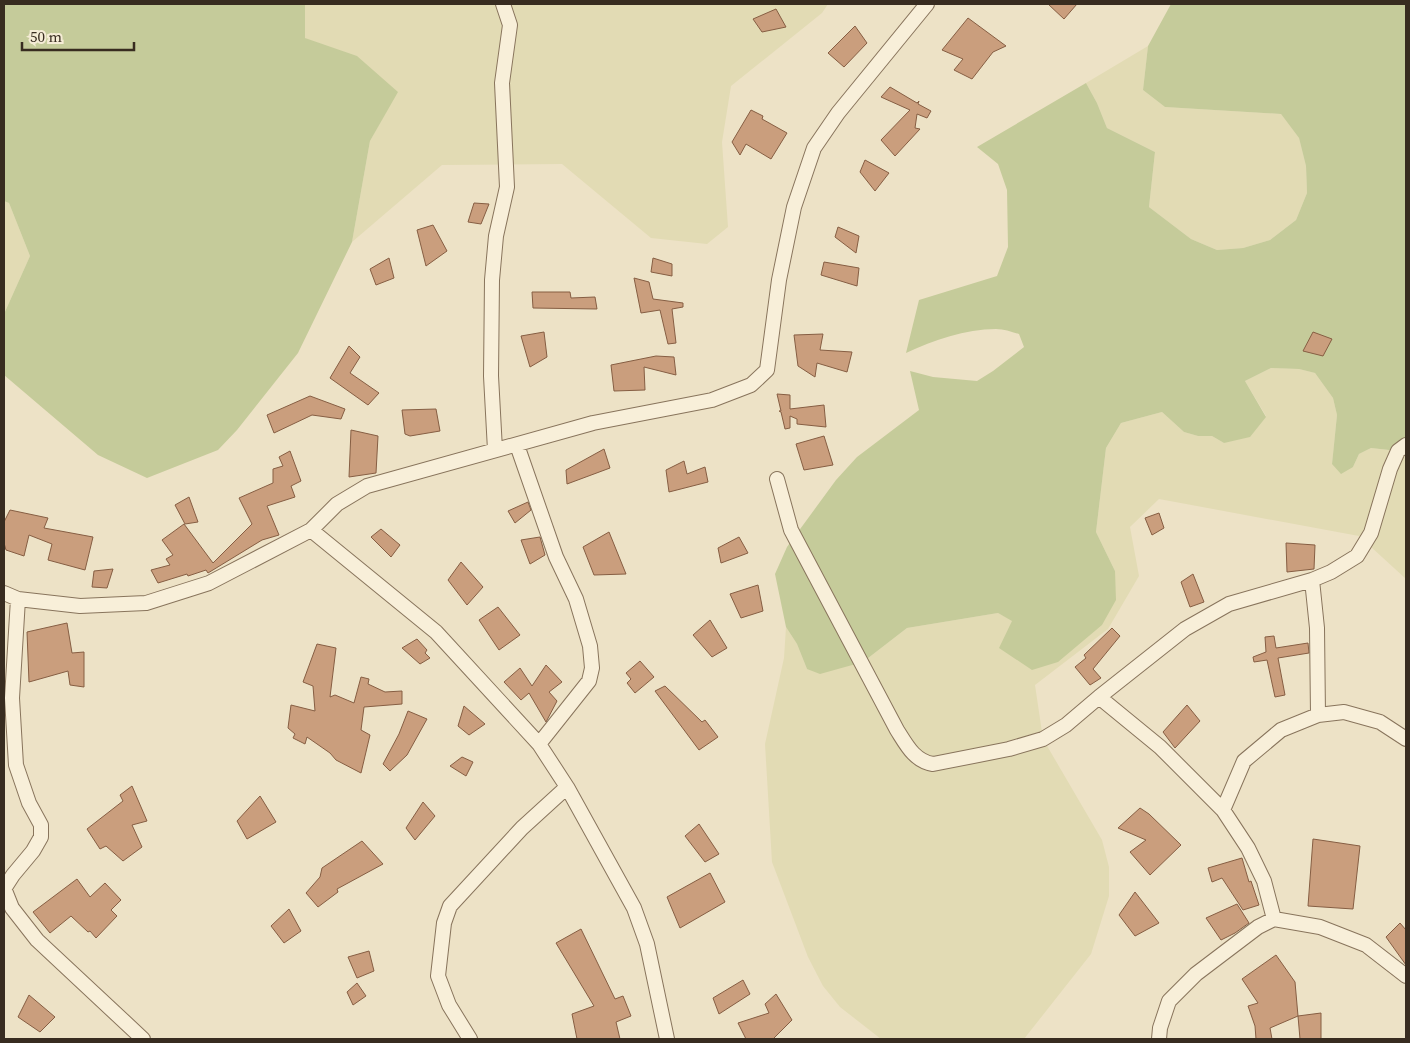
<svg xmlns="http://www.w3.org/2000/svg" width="1410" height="1043" font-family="'Source Serif 4',serif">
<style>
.farmland{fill:#e2dbb4}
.green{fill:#c5cb9a}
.building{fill:#ca9e7d;stroke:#865e43}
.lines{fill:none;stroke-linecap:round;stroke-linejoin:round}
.minor-casing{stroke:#88745c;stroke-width:16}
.minor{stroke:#f8efd9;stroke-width:14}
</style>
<rect width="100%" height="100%" fill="#ede2c6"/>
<path class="farmland" d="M 305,4 L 828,4 L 822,13 L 731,86 L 722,142 L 728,227 L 707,244 L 651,238 L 562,164 L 442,165 L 352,242 L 370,141 L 397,92 L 305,38 Z
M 1148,46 L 1143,90 L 1165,107 L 1281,114 L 1299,138 L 1306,166 L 1307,193 L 1296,220 L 1270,240 L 1243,248 L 1217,250 L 1191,239 L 1149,207 L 1155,152 L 1107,128 L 1097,103 L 1086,83 Z
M 4,201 L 9,203 L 30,256 L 4,314 Z
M 1271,368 L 1299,369 L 1315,373 L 1333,398 L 1337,415 L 1332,464 L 1353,467 L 1359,454 L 1371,448 L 1398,451 L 1406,447 L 1406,579 L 1359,536 L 1159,499 L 1130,527 L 1139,576 L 1108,629 L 1035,685 L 1043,739 L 1102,840 L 1109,867 L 1109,896 L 1091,954 L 1024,1039 L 881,1039 L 840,1007 L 823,986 L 808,957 L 772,862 L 765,744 L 784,658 L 786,627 L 797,644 L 807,669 L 863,662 L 907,628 L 998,613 L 1012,620 L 1115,571 L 1096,532 L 1106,448 L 1121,423 L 1162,412 L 1184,432 L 1198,436 L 1212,436 L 1224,443 L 1266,416 L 1245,381 Z"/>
<path class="green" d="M 4,4 L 305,4 L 305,38 L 357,56 L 398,92 L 370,141 L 352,242 L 298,353 L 237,430 L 218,450 L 147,478 L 98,455 L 4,375 L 4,314 L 30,256 L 9,203 L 4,201 Z
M 1171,4 L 1406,4 L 1406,447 L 1398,451 L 1371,448 L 1359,454 L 1353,467 L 1341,474 L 1332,464 L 1337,415 L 1333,398 L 1315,373 L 1299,369 L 1271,368 L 1245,381 L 1266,417 L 1250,437 L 1224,443 L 1212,436 L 1198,436 L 1184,432 L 1162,412 L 1121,423 L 1106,448 L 1096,532 L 1115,571 L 1116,600 L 1102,625 L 1058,662 L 1032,670 L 999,648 L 1012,621 L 998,613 L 907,628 L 863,662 L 820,674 L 807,669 L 797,644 L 786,627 L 775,574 L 787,547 L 836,480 L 857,457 L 919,410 L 910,371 L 933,377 L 977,381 L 993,371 L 1024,347 L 1019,334 C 1012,332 1004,329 996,329 C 965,329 934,340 906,353 L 919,300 L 997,276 L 1008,247 L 1007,190 L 998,164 L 977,147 L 1086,83 L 1097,103 L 1107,128 L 1155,152 L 1149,207 L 1191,239 L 1217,250 L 1243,248 L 1270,240 L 1296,220 L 1307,193 L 1306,166 L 1299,138 L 1281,114 L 1165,107 L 1143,90 L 1148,46 Z"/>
<path class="building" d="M 1048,4 L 1077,4 L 1064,19 Z
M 776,9 L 786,27 L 762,32 L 753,19 Z
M 968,18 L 1006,46 L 993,52 L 972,79 L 954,70 L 963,59 L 942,50 Z
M 855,26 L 867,43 L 844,67 L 828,53 Z
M 890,87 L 917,103 L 919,101 L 918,104 L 931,111 L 927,118 L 917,114 L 915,128 L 920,129 L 895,156 L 881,140 L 910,110 L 881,97 Z
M 751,110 L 763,116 L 762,119 L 787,133 L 771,159 L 746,144 L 740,155 L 732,142 Z
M 865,160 L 889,173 L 875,191 L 860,172 Z
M 474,203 L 489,204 L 481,224 L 468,222 Z
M 433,225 L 447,251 L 426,266 L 417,230 Z
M 838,227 L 859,236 L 856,253 L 835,237 Z
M 389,258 L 394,278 L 376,285 L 370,269 Z
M 653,258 L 672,264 L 672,276 L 651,272 Z
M 824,262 L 859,268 L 857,286 L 821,275 Z
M 634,278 L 649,282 L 653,299 L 683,303 L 683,307 L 672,309 L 676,343 L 668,344 L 660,310 L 641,313 Z
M 532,292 L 570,292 L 571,298 L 595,297 L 597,309 L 533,308 Z
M 544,332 L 547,357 L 530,367 L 521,336 Z
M 1313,332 L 1332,339 L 1323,356 L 1303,351 Z
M 823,334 L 820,350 L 852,352 L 847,372 L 817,363 L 815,377 L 798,366 L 794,335 Z
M 349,346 L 360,357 L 350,373 L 379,393 L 368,405 L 330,378 Z
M 656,356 L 674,357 L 676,375 L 644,367 L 645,390 L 614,391 L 611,365 Z
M 777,394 L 790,395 L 790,409 L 824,405 L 826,427 L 797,424 L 797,419 L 790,416 L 790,428 L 785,429 L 781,412 L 779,411 L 781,411 Z
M 310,396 L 345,409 L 341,419 L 312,415 L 274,433 L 267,415 Z
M 436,409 L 440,431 L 410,436 L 405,434 L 402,410 Z
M 351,430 L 378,436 L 376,473 L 349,477 Z
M 824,436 L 833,465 L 804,470 L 796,444 Z
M 604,449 L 610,468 L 567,484 L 566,470 Z
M 290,451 L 301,481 L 291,486 L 295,497 L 267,506 L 279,535 L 262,540 L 208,573 L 206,570 L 188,576 L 187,574 L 158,583 L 151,570 L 170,565 L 166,559 L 173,555 L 162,540 L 184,524 L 213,563 L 252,524 L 239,498 L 273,483 L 273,469 L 283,466 L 279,457 Z
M 684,461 L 687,474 L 705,467 L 708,482 L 669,492 L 666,470 Z
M 189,497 L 198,522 L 185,524 L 175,505 Z
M 528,502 L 531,510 L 515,523 L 508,511 Z
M 10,510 L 48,518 L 44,528 L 93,537 L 85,570 L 48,560 L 52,544 L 29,535 L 24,556 L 6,550 L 4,543 L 4,522 Z
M 1159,513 L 1164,528 L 1152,535 L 1145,518 Z
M 381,529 L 400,545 L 391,557 L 371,537 Z
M 609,532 L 626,574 L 594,575 L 583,547 Z
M 540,537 L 545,555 L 530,564 L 521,540 Z
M 739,537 L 748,553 L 721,563 L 718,548 Z
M 1286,543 L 1315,545 L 1314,569 L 1287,572 Z
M 461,562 L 483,587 L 467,605 L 448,580 Z
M 113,569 L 107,588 L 92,587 L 94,571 Z
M 1193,574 L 1204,602 L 1190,607 L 1181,582 Z
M 758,585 L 763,611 L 741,618 L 730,594 Z
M 498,607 L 520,635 L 499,650 L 479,620 Z
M 710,620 L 727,648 L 712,657 L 693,635 Z
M 67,623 L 72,653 L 84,652 L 84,687 L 70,685 L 68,671 L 29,682 L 27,632 Z
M 1112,628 L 1120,636 L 1093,669 L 1101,678 L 1090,685 L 1075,667 L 1086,658 L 1084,655 Z
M 1274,636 L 1276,648 L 1308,643 L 1309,653 L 1278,658 L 1285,695 L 1275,697 L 1267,660 L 1254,662 L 1253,657 L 1266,652 L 1265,637 Z
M 417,639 L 427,650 L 425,653 L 430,658 L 420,664 L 402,648 Z
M 317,644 L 336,648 L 330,697 L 335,695 L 354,703 L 361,677 L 369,679 L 368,684 L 385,692 L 402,691 L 402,704 L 364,707 L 361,730 L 370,735 L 361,773 L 336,760 L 330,753 L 307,737 L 305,744 L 293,738 L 295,734 L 288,728 L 291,705 L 315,711 L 313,686 L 303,682 Z
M 640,661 L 654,677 L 635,693 L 627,683 L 631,679 L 626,673 Z
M 546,665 L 562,682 L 549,692 L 557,701 L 546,722 L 529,693 L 521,700 L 504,682 L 520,668 L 532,686 Z
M 665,686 L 702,722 L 705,720 L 718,737 L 699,750 L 655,691 Z
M 1187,705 L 1200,721 L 1175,748 L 1163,732 Z
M 464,706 L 485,724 L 469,735 L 458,726 Z
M 408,711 L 427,719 L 407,755 L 390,771 L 383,764 L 399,734 Z
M 462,757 L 473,762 L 466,776 L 450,766 Z
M 132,786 L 147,821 L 132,825 L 142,847 L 123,861 L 106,846 L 100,849 L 87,829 L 123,801 L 120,795 Z
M 260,796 L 276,822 L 247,839 L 237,821 Z
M 423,802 L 435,816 L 415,840 L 406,828 Z
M 1140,808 L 1149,814 L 1181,845 L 1150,875 L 1130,852 L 1146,840 L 1118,828 Z
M 699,824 L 719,854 L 705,862 L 685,836 Z
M 1313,839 L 1360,846 L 1353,909 L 1308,906 Z
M 362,841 L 383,864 L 337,889 L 338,892 L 318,907 L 306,893 L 320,877 L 322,868 Z
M 1242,858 L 1249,882 L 1251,881 L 1259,905 L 1243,910 L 1222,878 L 1212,882 L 1208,868 Z
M 710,873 L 725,902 L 680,928 L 667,897 Z
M 77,879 L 90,897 L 105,883 L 121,900 L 111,910 L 117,916 L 96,938 L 90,931 L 88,932 L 71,916 L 50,933 L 33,912 Z
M 1135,892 L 1159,923 L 1135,936 L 1119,915 Z
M 1237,904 L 1249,923 L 1235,933 L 1221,940 L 1206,918 Z
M 289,909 L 301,931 L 284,943 L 271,926 Z
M 1400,923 L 1406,930 L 1406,965 L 1386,937 Z
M 581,929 L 615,999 L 623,996 L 631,1016 L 616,1022 L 620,1039 L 577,1039 L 572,1014 L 594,1006 L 556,943 Z
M 369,951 L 374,971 L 357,978 L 348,957 Z
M 1276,955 L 1295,982 L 1298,1016 L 1270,1028 L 1272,1039 L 1256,1039 L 1255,1026 L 1248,1006 L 1258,1003 L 1242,979 Z
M 743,980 L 750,994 L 719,1014 L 713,998 Z
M 357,983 L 366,996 L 353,1005 L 347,992 Z
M 776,994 L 792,1020 L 773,1039 L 746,1039 L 738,1023 L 769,1013 L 765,1004 Z
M 29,995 L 55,1017 L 40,1032 L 18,1017 Z
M 1321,1013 L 1321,1039 L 1300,1039 L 1298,1016 Z"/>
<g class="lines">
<g class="minor-casing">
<path id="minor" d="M 517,445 L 556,557 L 576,599 L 590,646 L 592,668 L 589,681 L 539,744
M 495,450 L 491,376 L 492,280 L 496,236 L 507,187 L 502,83 L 510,25 L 503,4
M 777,479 L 791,530 L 897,730 C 906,744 914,761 933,764 L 1009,749 L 1043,739 L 1066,725 L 1099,697 L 1185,629 L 1229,604 L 1312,580 L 1331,572 L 1357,556 L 1371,533 L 1390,469 L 1398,451 L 1406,445
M 311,530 L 436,632 L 539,744 L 567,787 L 634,908 L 647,944 L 667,1039
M 4,593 L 18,599 L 80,606 L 146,603 L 209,583 L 311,530 L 337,504 L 367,486 L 593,423 L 712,400 L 751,385 L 767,370 L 779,280 L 794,207 L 814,148 L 838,113 L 927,4
M 1099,697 L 1160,747 L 1223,810 L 1248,848 L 1264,881 L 1274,919
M 1318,715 L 1344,712 L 1380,722 L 1406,739
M 1223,810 L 1244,761 L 1281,730 L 1318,715 L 1317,628 L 1312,580
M 4,888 L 12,908 L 37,940 L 143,1039
M 4,889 L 13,875 L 33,851 L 41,837 L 41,825 L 29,803 L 16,765 L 12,698 L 18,599
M 470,1039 L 449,1005 L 438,976 L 444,923 L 450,906 L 522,828 L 567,787
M 1159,1039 L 1160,1028 L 1169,1001 L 1196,974 L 1258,927 L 1274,919 L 1320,927 L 1366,945 L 1406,976"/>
</g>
<use href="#minor" class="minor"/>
</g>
<rect width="1410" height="1043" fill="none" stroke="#382c20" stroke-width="10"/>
<path d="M22 42v8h112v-8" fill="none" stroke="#382c20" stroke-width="2.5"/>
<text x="30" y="42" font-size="15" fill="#382c20" stroke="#f5ecd6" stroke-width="4" paint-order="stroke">50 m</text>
</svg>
